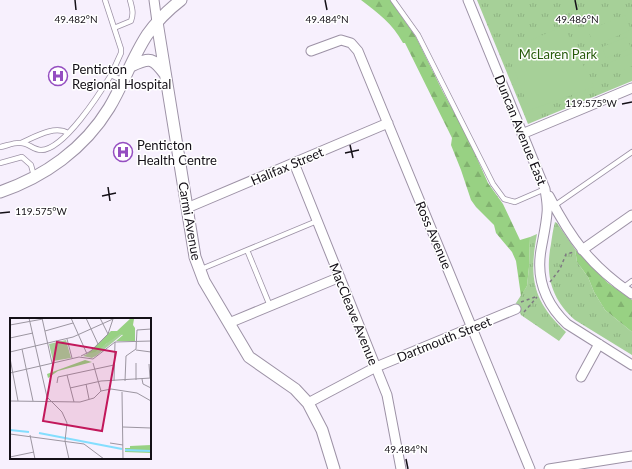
<svg xmlns="http://www.w3.org/2000/svg" width="632" height="469" font-family="Lato,sans-serif">
<style>
.grass{fill:url(#grass-tufts)}
.forest{fill:url(#forest-firs)}
.pitch{fill:#a6d098}
.lines{fill:none;stroke-linecap:round;stroke-linejoin:round}
.service-casing{stroke:#9d92a6;stroke-width:6}
.minor-casing{stroke:#9d92a6;stroke-width:11}
.tertiary-casing{stroke:#9d92a6;stroke-width:13}
.path{stroke:#7e7982;stroke-width:1.5;stroke-dasharray:3 3;stroke-linecap:butt}
.service{stroke:#fff;stroke-width:4.5}
.minor{stroke:#fff;stroke-width:9}
.tertiary{stroke:#fff;stroke-width:11}
.ticks{fill:none;stroke:#141017;stroke-width:1.5}
.labels{text-anchor:middle;dominant-baseline:central;stroke-width:3;stroke-linejoin:round;paint-order:stroke}
.park-label{font-size:13px;fill:#275b0b;stroke:#fff}
.poi-label{font-size:13px;fill:#141017;stroke:#fff;text-anchor:start}
.street-label{font-size:13px;fill:#141017;stroke:#fff}
.inset-river{fill:none;stroke:#84defe;stroke-width:2}
.inset-road{fill:none;stroke:#9c96a1;stroke-width:1}
.view{fill:#c2185b;fill-opacity:0.15;stroke:#c2185b;stroke-width:2}
.inset-edge{fill:none;stroke:#141017;stroke-width:2}
.ticks-label{font-size:10px;text-anchor:middle;fill:#141017;stroke:#fff;stroke-width:3;stroke-linejoin:round;paint-order:stroke}
</style>
<defs>
<pattern id="grass-tufts" width="24" height="20" patternUnits="userSpaceOnUse"><rect width="24" height="20" fill="#a6d098"/><path d="M3 7l-1-3M5 7V3M7 7l1-3M15 17l-1-3M17 17v-4M19 17l1-3" fill="none" stroke="#8eb282"/></pattern>
<pattern id="forest-firs" width="22" height="20" patternUnits="userSpaceOnUse"><rect width="22" height="20" fill="#98d183"/><path d="M5 1l3.5 6h-7zM16 11l3.5 6h-7z" fill="#82b270"/></pattern>
</defs>
<rect width="100%" height="100%" fill="#f7f0fd"/>
<path class="grass" d="M 477,0 L 632,0 L 632,81 L 528,124 Z
M 555,222 L 557,223 L 575,249 L 577,262 L 588,277 L 594,292 L 605,310 L 632,332 L 632,355 L 575,320 C 551,299 545,275 551,244 C 552,237 553,229 555,222 Z
M 537,234 C 529,277 532,301 566,332 L 559,341 L 521,315 L 516,303 L 527,286 L 529,267 L 530,237 Z"/>
<path class="forest" d="M 361,0 L 390,0 L 416,37 L 443,92 L 467,136 L 488,183 L 503,204 L 520,240 L 530,237 L 529,267 L 527,286 L 521,296 L 516,261 L 512,252 L 496,233 L 494,225 L 476,207 L 471,200 L 461,170 L 451,145 L 452,138 L 405,43 L 403,43 C 392,23 379,14 361,0 Z
M 575,249 L 608,283 L 632,300 L 632,332 L 605,310 L 594,292 L 588,277 L 577,262 Z"/>
<path class="pitch" d="M 625,15 L 631,30 L 594,46 L 588,30 Z
M 564,26 L 594,87 L 530,110 L 511,61 L 517,46 Z
M 626,37 L 631,48 L 606,58 L 602,47 Z
M 632,53 L 632,66 L 613,74 L 608,63 Z"/>
<g class="lines">
<g class="service-casing">
<path id="service" d="M 105,0 L 121,49 L 121,53 L 111,75 L 123,81
M 393,0 L 418,35 L 493,184 L 504,199 L 515,202 L 545,189
M 114,28 L 131,21 C 134,13 132,8 130,0
M 21,143 C 35,137 54,125 68,133
M 0,147 C 6,146 15,142 21,143 C 28,143 34,150 41,150 C 64,150 100,93 111,75
M 0,163 L 22,157 L 31,165 L 34,176
M 554,206 L 632,152
M 247,250 L 270,306
M 199,270 L 317,221
M 624,287 L 632,281"/>
</g>
<g class="minor-casing">
<path id="minor" d="M 154,0 L 157,22
M 468,0 L 545,189 C 546,197 548,205 547,213 C 546,226 543,238 541,250 C 536,279 546,304 567,324 L 632,365
M 311,51 L 341,40 L 351,43 L 358,51 L 530,469
M 522,134 L 632,88
M 294,163 L 387,395 L 401,469
M 549,196 C 571,239 591,266 632,294
M 187,208 L 388,123
M 582,250 L 632,215
M 229,323 L 340,277
M 581,377 L 599,344
M 308,403 L 376,367 L 516,309
M 549,469 L 632,456"/>
</g>
<g class="tertiary-casing">
<path id="tertiary" d="M 157,22 L 195,257 L 204,281 L 249,357 L 295,389 L 308,403 L 322,430 L 334,469
M 131,66 C 151,57 153,58 165,74
M 0,192 C 44,177 84,149 109,108 C 123,85 132,58 147,35 C 156,22 168,10 181,0"/>
</g>
<path class="path" d="M 550,282 L 560,269 L 566,254 L 574,252
M 521,302 L 538,296
M 524,312 L 537,297"/>
<use href="#service" class="service"/>
<use href="#minor" class="minor"/>
<use href="#tertiary" class="tertiary"/>
</g>
<path class="ticks" d="M 75,0 L 76,10M 325,0 L 327,10M 575,0 L 577,10M 622,104 L 632,102M 350,145 L 353,158M 345,153 L 359,150M 108,187 L 110,201M 102,196 L 116,193M 0,213 L 10,212M 406,459 L 408,469"/>
<defs>
<g id="hospital-ring" transform="scale(1)"><circle r="9.5" fill="#fff" stroke="#954ec1" stroke-width="1.5"/><path d="M-5-5h3v3.5h4V-5h3V5h-3V1.5h-4V5h-3Z" fill="#954ec1"/></g>
</defs>
<g fill-rule="evenodd">
<use href="#hospital-ring" x="58" y="76"/>
<use href="#hospital-ring" x="123" y="152"/>
</g>
<g class="labels">
<g class="park-label">
<text x="558" y="54">McLaren Park</text>
</g>
<g class="poi-label">
<text x="72" y="69">Penticton<tspan x="72" dy="15">Regional Hospital</tspan></text>
<text x="137" y="145">Penticton<tspan x="137" dy="15">Health Centre</tspan></text>
</g>
<g class="street-label">
<text transform="translate(521 130) rotate(68)">Duncan Avenue East</text>
<text transform="translate(287 166) rotate(-23)">Halifax Street</text>
<text transform="translate(190 221) rotate(80)">Carmi Avenue</text>
<text transform="translate(434 235) rotate(67)">Ross Avenue</text>
<text transform="translate(354 314) rotate(68)">MacCleave Avenue</text>
<text transform="translate(444 339) rotate(-22)">Dartmouth Street</text>
</g>
</g>
<g transform="translate(10 318)">
<rect width="141" height="141" fill="#f7f0fd"/>
<path d="M 108,16 L 113,16 L 86,38 L 82,40 L 73,38 L 96,26 ZM 56,22 L 61,40 L 43,43 L 39,26 Z" fill="#a6d098"/>
<path d="M 121,0 L 128,0 L 124,1 L 123,7 L 125,10 L 125,23 L 106,23 L 113,17 L 110,16 L 85,34 L 77,36 L 101,13 L 107,13 ZM 75,42 L 82,44 L 48,53 L 38,60 L 37,56 ZM 141,127 L 141,135 L 115,134 L 115,130 L 120,130 L 120,128 Z" fill="#98d183"/>
<path class="inset-river" d="M 0,112 L 19,114M 29,115 L 112,131M 115,132 L 141,133"/>
<path class="inset-road" d="M 19,0 L 37,79 L 52,94 L 57,105 L 55,123 L 59,141M 32,0 L 42,45M 61,0 L 77,36M 76,0 L 88,26M 90,0 L 98,16M 0,7 L 33,1M 35,13 L 63,5M 0,20 L 23,15M 57,21 L 62,40M 12,31 L 23,83M 126,32 L 141,34M 0,34 L 63,19 L 103,1M 71,38 L 81,33 L 98,16 L 103,1M 0,40 L 8,83M 83,45 L 91,73M 139,46 L 140,60M 0,55 L 69,39 L 83,41 L 105,24 L 141,23M 57,57 L 64,84M 132,61 L 133,66 L 141,70M 126,62 L 126,45M 104,63 L 105,24M 115,63 L 116,38 L 126,31 L 127,12 L 141,11M 47,65 L 48,59 L 104,47M 76,66 L 79,81M 60,70 L 91,63 L 141,60M 112,74 L 113,141M 0,83 L 70,84 L 84,80 L 91,73 L 101,71 L 127,75 L 141,83M 113,109 L 141,110M 0,116 L 74,126 L 94,141M 20,117 L 25,141M 100,125 L 113,127M 0,139 L 24,134"/>
<path class="view" d="M 47,24 L 106,34 L 92,113 L 33,103 Z"/>
<rect width="141" height="141" class="inset-edge"/>
</g>
<g class="ticks-label">
<text x="76" y="23">49.482°N</text>
<text x="327" y="23">49.484°N</text>
<text x="577" y="23">49.486°N</text>
<text x="591" y="107">119.575°W</text>
<text x="41" y="215">119.575°W</text>
<text x="406" y="453">49.484°N</text>
</g>
</svg>
